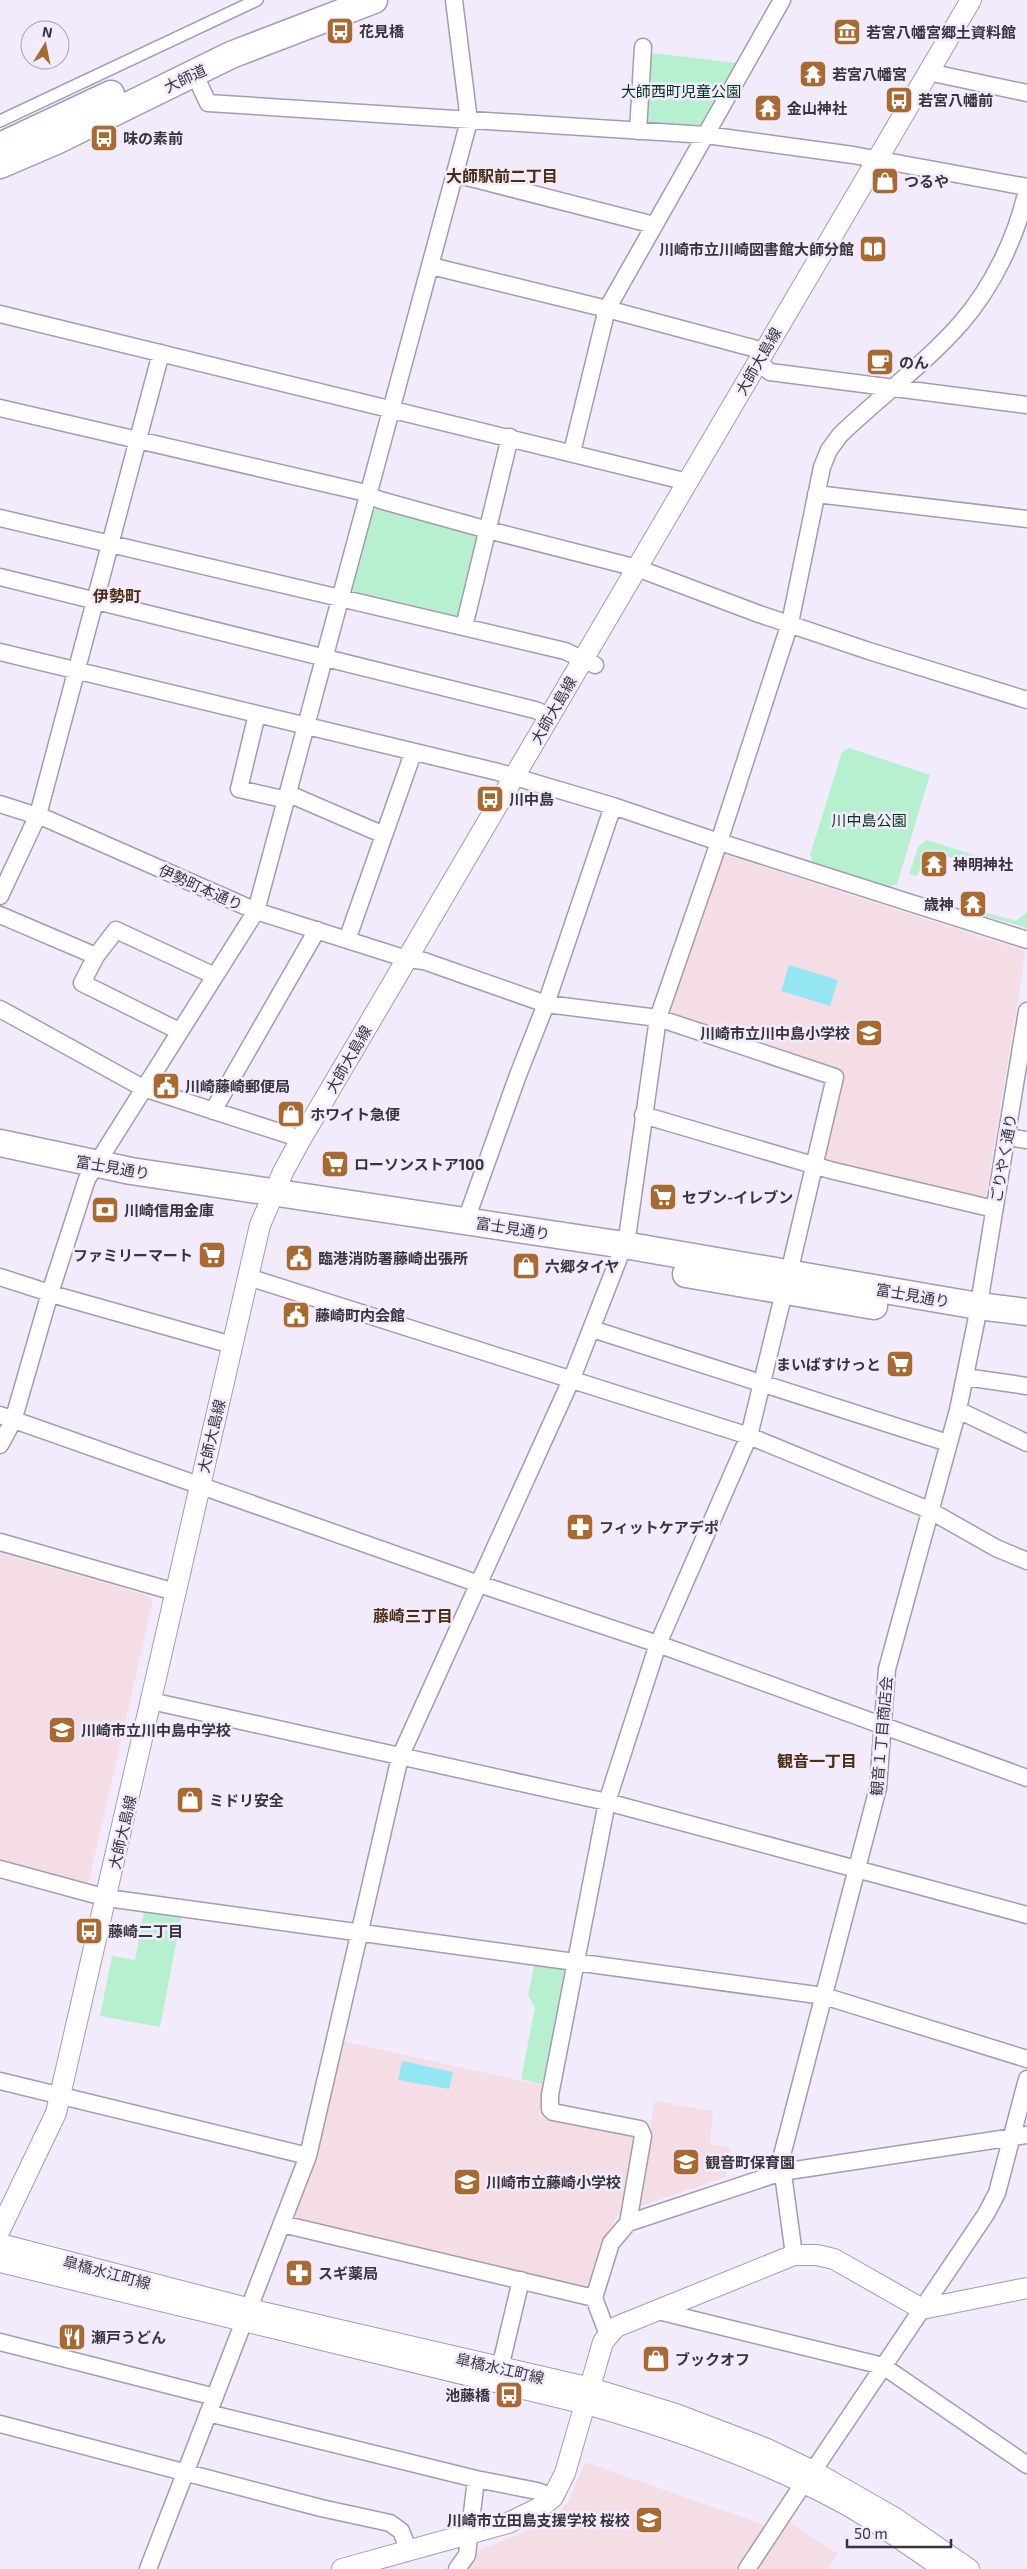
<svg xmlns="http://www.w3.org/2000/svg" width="1027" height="2569" font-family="'Exo 2','Noto Sans JP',sans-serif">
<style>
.education{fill:#f5dde6}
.green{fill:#b7f0cf}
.water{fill:#95e6f3}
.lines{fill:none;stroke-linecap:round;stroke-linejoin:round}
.pedestrian-casing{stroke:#a59ab3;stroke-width:14}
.minor-casing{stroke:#a59ab3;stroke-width:19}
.tertiary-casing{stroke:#a59ab3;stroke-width:22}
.trunk-casing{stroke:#a59ab3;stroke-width:29}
.pedestrian{stroke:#fff;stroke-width:11}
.minor{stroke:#fff;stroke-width:16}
.tertiary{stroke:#fff;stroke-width:20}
.trunk{stroke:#fff;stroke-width:26}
.labels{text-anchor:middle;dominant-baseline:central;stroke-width:5;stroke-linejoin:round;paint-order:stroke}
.poi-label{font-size:15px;font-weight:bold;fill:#38333e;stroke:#f2ebfb;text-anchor:start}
.street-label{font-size:15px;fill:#38333e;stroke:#f2ebfb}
.park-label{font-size:15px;fill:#00341e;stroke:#f2ebfb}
.neighbourhood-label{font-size:16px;font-weight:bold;fill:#4a2c10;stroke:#f2ebfb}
</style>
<rect width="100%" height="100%" fill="#f2ebfb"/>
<path class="education" d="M 726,855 L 1022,950 L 1025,955 L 986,1194 L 982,1197 L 828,1163 L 822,1157 L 842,1074 L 670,1013 L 667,1009 L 720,860 Z
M 0,1553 L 149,1596 L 153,1600 L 89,1881 L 86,1882 L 0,1859 Z
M 342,2041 L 545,2086 L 539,2116 L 637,2135 L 625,2211 L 617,2215 L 588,2284 L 578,2289 L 297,2218 L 294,2212 Z
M 655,2101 L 713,2111 L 710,2144 L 731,2148 L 726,2177 L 638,2207 L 637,2203 Z
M 585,2462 L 767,2526 L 738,2569 L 466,2569 L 479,2550 L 515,2536 L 557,2515 L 569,2501 Z
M 787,2520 L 838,2554 L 828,2569 L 755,2569 Z"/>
<path class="green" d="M 652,53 L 737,63 L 701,128 L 648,123 L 644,119 L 648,55 Z
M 379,507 L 478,533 L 481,538 L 461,617 L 456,619 L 355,595 L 352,589 L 373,511 Z
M 849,748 L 930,775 L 897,884 L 890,887 L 813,862 L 810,855 L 842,752 Z
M 927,840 L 986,859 L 983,869 L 933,851 L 926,855 L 917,876 L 909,874 L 919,845 Z
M 966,907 L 1016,921 L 1027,912 L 1027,928 L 965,910 Z
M 144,1911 L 181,1918 L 160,2027 L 100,2016 L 112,1956 L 135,1960 Z
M 535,1962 L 563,1967 L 566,1971 L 545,2085 L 521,2079 L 535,2008 L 528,1995 Z"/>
<path class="water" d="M 789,965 L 838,980 L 830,1006 L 781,991 Z
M 402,2061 L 453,2072 L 449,2089 L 398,2080 Z"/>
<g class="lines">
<g class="pedestrian-casing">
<path id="pedestrian" d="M 0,121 L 257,0"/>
</g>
<g class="minor-casing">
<path id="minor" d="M 928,72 L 1027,93
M 194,73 L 208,103 L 706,135 L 853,155 L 1027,187
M 638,131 L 643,47
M 455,174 L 654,225
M 431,266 L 607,309 L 764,351
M 0,314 L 688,482
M 758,362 L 770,372 L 1027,405
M 0,408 L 362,492 L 380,500 L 488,530 L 637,568 L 759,614 L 869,651 L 1027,700
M 572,452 L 607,309 L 782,0
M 816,494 L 1027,519
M 0,518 L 565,651 L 595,665
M 0,577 L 535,710 L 550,716
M 464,627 L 510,437
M 0,652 L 498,772 L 613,806 L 710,839 L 1027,940
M 257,714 L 239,789 L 287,800
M 289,794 L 384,835
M 0,804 L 47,819 L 256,911 L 407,959 L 424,961 L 546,1004 L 658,1018 L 835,1077 L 789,1273
M 0,896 L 38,815 L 161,353
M 0,915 L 96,956
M 347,940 L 413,753
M 0,1009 L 143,1088 L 301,1139
M 179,1031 L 82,983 L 96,956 L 116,930 L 215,976
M 213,1111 L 317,930
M 643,1115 L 830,1170 L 994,1209
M 1007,1137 L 1027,1140
M 466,1220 L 518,1075 L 546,1004 L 613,806
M 0,1277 L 62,1297 L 232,1345
M 248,1277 L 749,1436 L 929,1510 L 996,1548 L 1027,1561
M 592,1329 L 948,1443
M 965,1377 L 1027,1386
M 958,1410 L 1027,1443
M 0,1415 L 479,1584 L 658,1644 L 1027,1778
M 0,1445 L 13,1421 L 50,1293 L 87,1179 L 256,911 L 469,121 L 454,0
M 0,1542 L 175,1592
M 151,1701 L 607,1802 L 1027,1915
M 0,1869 L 107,1898 L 824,1996 L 1027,2059
M 0,2081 L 308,2156
M 628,2223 L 643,2136 L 640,2129 L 553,2112 L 550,2109 L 550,2095 L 607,1802 L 658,1644 L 749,1436 L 784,1292
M 282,2224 L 594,2298
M 794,2255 L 781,2159 L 878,1788 L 887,1669 L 958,1410 L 976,1322 L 1027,1011
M 658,2311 L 883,2366 L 1027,2465
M 608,2335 L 594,2298 L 611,2243 L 628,2223 L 782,2172 L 1027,2135
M 0,2342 L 215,2397
M 500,2368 L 521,2280
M 208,2413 L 476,2479 L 537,2491 L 553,2497
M 0,2424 L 321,2508 L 390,2523 L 401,2531 L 409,2551
M 813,2471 L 986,2214 L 997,2193 L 1027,2079
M 148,2569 L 308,2156 L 400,1757 L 572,1378 L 624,1245 L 628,1231 L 658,1018 L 719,842 L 790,623 L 822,467 L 829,450 L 840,435 C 879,397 925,364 961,323 C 993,286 1016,238 1027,190
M 457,2569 L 467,2555 L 476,2479
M 747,2569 L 803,2484"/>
</g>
<g class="tertiary-casing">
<path id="tertiary" d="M 0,2230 L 56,2113 L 260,1225 L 283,1172 L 301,1139 L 971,0
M 0,2244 L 262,2312 L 591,2388 L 676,2414 L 765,2448 L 813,2471 L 895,2518 L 969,2569
M 0,2262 L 586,2404 C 677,2430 762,2459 845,2504 C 879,2523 911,2547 944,2569
M 342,2569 L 508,2523 L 541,2507 L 553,2497 L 565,2473 L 603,2342 L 616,2327 L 794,2255 L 817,2255 L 834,2259 L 922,2309 L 1027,2288"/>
</g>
<g class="trunk-casing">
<path id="trunk" d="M 0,146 L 111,94
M 0,165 L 56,141 L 231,55 L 374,0
M 0,1143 L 131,1171 L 624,1245 L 978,1306 L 1027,1312
M 686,1274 L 874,1306"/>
</g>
<use href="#pedestrian" class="pedestrian"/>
<use href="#minor" class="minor"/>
<use href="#tertiary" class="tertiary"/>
<use href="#trunk" class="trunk"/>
</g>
<defs>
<g id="bus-square" transform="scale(1.4375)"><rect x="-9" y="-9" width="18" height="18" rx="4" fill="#a86a30" stroke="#f2ebfb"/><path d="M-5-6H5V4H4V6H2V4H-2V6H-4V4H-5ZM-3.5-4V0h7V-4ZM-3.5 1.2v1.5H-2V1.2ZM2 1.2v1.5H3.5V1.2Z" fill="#fff"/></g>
<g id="museum-square" transform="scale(1.4375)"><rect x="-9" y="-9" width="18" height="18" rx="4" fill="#a86a30" stroke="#f2ebfb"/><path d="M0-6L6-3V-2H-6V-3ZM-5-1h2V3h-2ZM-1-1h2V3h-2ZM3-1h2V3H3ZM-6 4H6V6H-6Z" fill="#fff"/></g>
<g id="temple-square" transform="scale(1.4375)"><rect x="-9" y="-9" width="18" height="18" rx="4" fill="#a86a30" stroke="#f2ebfb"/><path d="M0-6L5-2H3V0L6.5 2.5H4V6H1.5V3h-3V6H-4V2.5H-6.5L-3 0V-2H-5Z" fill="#fff"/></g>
<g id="shop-square" transform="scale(1.4375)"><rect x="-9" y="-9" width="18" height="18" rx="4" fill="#a86a30" stroke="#f2ebfb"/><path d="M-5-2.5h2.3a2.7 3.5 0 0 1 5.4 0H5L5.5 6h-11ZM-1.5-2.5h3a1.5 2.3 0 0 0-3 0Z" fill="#fff"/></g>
<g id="library-square" transform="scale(1.4375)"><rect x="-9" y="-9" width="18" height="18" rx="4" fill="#a86a30" stroke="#f2ebfb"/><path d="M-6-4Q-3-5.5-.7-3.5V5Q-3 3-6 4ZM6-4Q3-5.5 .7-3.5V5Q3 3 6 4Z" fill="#fff"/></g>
<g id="cafe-square" transform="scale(1.4375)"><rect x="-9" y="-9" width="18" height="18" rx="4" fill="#a86a30" stroke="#f2ebfb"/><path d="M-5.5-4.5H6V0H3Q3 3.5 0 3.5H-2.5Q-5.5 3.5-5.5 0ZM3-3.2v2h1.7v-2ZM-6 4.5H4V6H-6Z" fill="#fff"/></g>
<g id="school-square" transform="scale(1.4375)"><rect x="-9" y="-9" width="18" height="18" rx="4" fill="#a86a30" stroke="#f2ebfb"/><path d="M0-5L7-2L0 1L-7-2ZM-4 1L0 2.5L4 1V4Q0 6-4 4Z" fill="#fff"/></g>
<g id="civic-square" transform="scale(1.4375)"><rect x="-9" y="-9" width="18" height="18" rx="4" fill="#a86a30" stroke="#f2ebfb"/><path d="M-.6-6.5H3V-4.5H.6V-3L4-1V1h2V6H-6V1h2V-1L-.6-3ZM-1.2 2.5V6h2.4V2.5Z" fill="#fff"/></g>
<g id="supermarket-square" transform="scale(1.4375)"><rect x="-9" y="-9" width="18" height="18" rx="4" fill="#a86a30" stroke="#f2ebfb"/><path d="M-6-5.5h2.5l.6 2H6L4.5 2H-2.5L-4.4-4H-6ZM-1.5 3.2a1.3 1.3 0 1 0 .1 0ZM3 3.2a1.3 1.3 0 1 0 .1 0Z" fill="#fff"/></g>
<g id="bank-square" transform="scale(1.4375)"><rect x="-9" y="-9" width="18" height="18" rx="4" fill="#a86a30" stroke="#f2ebfb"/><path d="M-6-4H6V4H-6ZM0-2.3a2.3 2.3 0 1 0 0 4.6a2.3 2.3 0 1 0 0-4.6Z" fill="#fff"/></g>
<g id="pharmacy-square" transform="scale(1.4375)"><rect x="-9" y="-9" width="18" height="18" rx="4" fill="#a86a30" stroke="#f2ebfb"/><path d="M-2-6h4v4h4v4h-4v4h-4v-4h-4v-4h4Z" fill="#fff"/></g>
<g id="restaurant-square" transform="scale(1.4375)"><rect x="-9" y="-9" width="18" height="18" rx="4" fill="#a86a30" stroke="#f2ebfb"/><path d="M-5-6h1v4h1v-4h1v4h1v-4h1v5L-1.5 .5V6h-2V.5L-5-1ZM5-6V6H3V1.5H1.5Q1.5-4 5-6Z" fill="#fff"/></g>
</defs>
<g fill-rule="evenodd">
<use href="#bus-square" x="340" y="31"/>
<use href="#museum-square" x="847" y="32"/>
<use href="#temple-square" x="813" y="74"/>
<use href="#bus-square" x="899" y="100"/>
<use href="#temple-square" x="768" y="108"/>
<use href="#bus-square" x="104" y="138"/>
<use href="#shop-square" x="885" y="181"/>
<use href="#library-square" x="873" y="249"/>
<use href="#cafe-square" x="880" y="362"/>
<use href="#bus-square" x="490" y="799"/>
<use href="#temple-square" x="934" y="864"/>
<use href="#temple-square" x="973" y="904"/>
<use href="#school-square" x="869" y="1033"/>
<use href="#civic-square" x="166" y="1086"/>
<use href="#shop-square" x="291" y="1114"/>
<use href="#supermarket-square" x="335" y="1164"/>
<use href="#supermarket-square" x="663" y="1197"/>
<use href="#bank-square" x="105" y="1210"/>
<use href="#supermarket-square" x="212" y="1255"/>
<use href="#civic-square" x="299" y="1258"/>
<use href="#shop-square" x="526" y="1266"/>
<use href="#civic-square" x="296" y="1315"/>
<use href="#supermarket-square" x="900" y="1364"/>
<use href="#pharmacy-square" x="580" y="1527"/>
<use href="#school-square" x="62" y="1730"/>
<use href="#shop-square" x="190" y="1800"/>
<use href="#bus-square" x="89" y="1931"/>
<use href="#school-square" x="686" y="2162"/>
<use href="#school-square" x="467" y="2182"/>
<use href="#pharmacy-square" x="299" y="2273"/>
<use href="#restaurant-square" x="72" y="2337"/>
<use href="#shop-square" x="656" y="2359"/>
<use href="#bus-square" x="509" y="2395"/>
<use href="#school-square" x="649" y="2520"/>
</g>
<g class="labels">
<g class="poi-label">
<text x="359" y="31">花見橋</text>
<text x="866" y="32">若宮八幡宮郷土資料館</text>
<text x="832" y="74">若宮八幡宮</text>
<text x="918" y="100">若宮八幡前</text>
<text x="787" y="108">金山神社</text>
<text x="123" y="138">味の素前</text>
<text x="904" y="181">つるや</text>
<text x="854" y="249" text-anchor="end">川崎市立川崎図書館大師分館</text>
<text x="899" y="362">のん</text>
<text x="509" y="799">川中島</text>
<text x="953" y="864">神明神社</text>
<text x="954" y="904" text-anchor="end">歳神</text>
<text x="850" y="1033" text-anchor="end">川崎市立川中島小学校</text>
<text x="185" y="1086">川崎藤崎郵便局</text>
<text x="310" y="1114">ホワイト急便</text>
<text x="354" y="1164">ローソンストア100</text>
<text x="682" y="1197">セブン-イレブン</text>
<text x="124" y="1210">川崎信用金庫</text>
<text x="193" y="1255" text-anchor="end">ファミリーマート</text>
<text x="318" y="1258">臨港消防署藤崎出張所</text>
<text x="545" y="1266">六郷タイヤ</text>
<text x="315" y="1315">藤崎町内会館</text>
<text x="881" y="1364" text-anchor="end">まいばすけっと</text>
<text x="599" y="1527">フィットケアデポ</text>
<text x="81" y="1730">川崎市立川中島中学校</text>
<text x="209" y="1800">ミドリ安全</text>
<text x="108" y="1931">藤崎二丁目</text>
<text x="705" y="2162">観音町保育園</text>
<text x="486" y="2182">川崎市立藤崎小学校</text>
<text x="318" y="2273">スギ薬局</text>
<text x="91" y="2337">瀬戸うどん</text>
<text x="675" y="2359">ブックオフ</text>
<text x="490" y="2395" text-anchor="end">池藤橋</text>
<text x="630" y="2520" text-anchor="end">川崎市立田島支援学校 桜校</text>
</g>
<g class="street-label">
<text transform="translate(185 78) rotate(-25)">大師道</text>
<text transform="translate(758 361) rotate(-60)">大師大島線</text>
<text transform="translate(553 710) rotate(-60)">大師大島線</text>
<text transform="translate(201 887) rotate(24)">伊勢町本通り</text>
<text transform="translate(348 1059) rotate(-60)">大師大島線</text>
<text transform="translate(1003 1158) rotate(-80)">ごりやく通り</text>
<text transform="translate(113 1167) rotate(10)">富士見通り</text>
<text transform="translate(513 1228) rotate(9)">富士見通り</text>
<text transform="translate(913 1295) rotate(10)">富士見通り</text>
<text transform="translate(211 1436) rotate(-77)">大師大島線</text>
<text transform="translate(881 1736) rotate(-85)">観音１丁目商店会</text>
<text transform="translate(122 1832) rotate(-77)">大師大島線</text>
<text transform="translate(107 2272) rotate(15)">皐橋水江町線</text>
<text transform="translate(500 2368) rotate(13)">皐橋水江町線</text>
</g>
<g class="park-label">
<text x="681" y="91">大師西町児童公園</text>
<text x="869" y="820">川中島公園</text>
</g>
<g class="neighbourhood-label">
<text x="502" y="175">大師駅前二丁目</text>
<text x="117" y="595">伊勢町</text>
<text x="413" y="1615">藤崎三丁目</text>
<text x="817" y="1760">観音一丁目</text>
</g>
</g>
<g transform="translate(45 45) rotate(10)"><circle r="24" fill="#f2ebfb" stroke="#a8a1af"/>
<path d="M0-4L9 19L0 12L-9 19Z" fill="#a86a30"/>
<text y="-8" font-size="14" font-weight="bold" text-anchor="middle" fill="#38333e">N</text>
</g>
<path d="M847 2539v8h104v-8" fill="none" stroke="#38333e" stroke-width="2.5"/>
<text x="854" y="2539" font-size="15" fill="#38333e" stroke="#f2ebfb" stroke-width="4" paint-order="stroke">50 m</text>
</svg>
